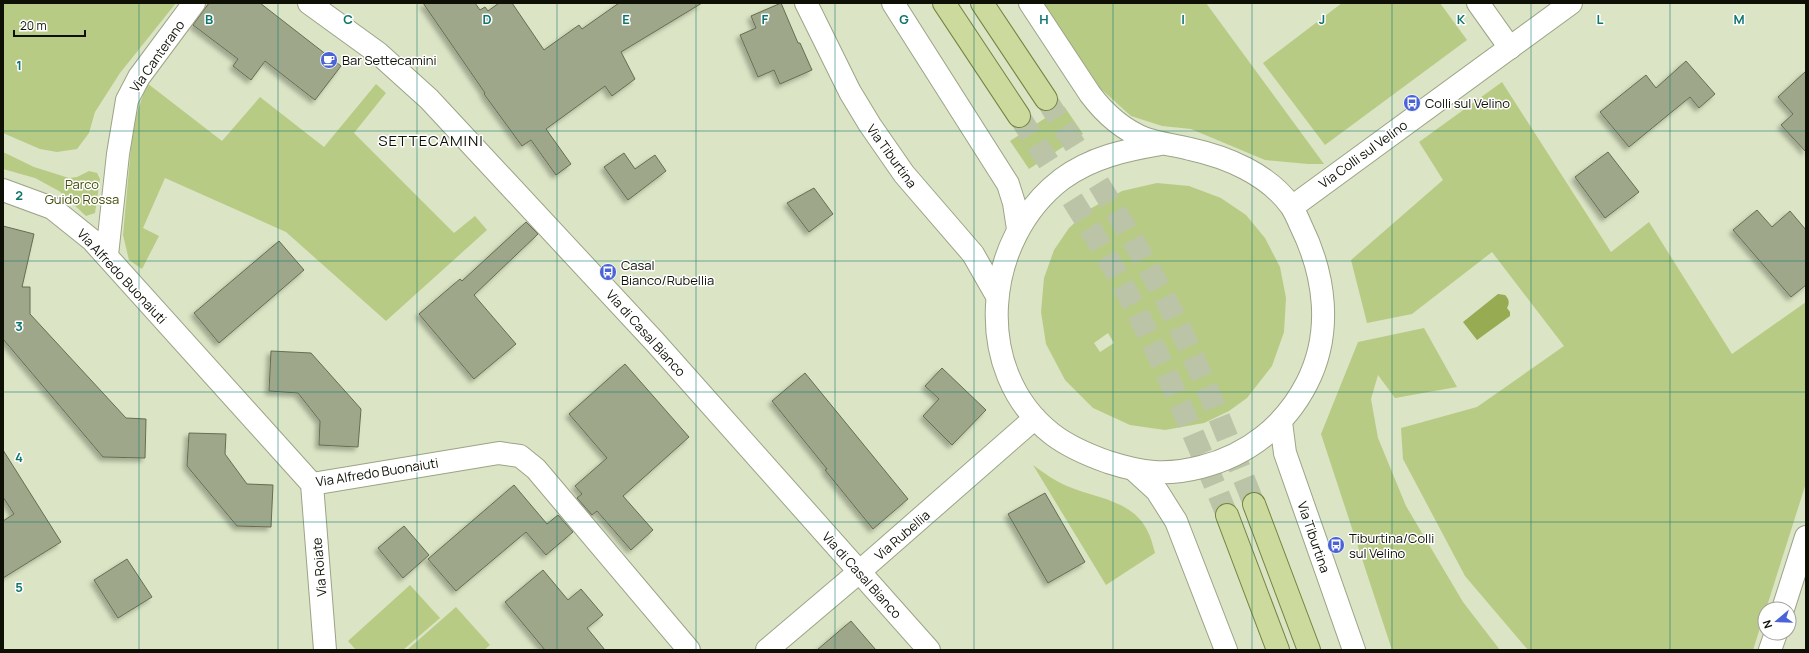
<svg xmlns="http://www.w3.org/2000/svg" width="1809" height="653" font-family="Manrope,sans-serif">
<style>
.green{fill:#b8cb85;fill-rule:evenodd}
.water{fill:#96ab52}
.building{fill:#9ea789;stroke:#666e52;filter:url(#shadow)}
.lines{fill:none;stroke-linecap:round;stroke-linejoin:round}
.primary-tunnel{stroke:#bcc4a8;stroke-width:22;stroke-dasharray:22 11;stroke-linecap:butt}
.minor-casing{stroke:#9ba486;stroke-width:24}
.tertiary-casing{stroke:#9ba486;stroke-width:24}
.primary-casing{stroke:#74843f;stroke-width:24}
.minor{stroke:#fff;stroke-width:22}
.tertiary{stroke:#fff;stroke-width:22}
.primary{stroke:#cdda9e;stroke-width:22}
.grid{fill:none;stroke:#0f766e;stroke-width:1;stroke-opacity:0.55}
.labels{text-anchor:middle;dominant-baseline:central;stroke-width:3;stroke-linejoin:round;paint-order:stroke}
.street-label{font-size:13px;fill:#0e1006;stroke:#fff}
.poi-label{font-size:13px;fill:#0e1006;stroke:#fff;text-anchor:start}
.park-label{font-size:13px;fill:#424e0c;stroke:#fff}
.quarter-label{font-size:15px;letter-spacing:1px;fill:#0e1006;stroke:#fff}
.grid-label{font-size:13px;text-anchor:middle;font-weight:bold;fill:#0f766e;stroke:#fff;stroke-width:3;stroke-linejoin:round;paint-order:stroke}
</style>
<defs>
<filter id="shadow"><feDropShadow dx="-3.5" dy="3.5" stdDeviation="2" flood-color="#0004"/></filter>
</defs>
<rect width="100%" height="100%" fill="#dbe4c4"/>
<path class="green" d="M 3,3 L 176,3 L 120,73 L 95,112 L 89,133 L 77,149 L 57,152 L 40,149 L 3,133 Z
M 1043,3 L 1206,3 L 1324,164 L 1308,164 L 1265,160 L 1191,129 L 1162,126 L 1131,116 L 1100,88 Z
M 1342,3 L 1440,3 L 1467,40 L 1325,145 L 1263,63 Z
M 1502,82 L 1611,252 L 1649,222 L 1732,354 L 1806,302 L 1806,483 L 1753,650 L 1528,650 L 1465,576 L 1403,459 L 1401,428 L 1477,407 L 1564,346 L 1492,252 L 1412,314 L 1367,323 L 1351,260 L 1443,180 L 1419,142 Z
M 147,83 L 222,141 L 260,97 L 324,147 L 376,84 L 386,93 L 354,133 L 454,233 L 475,216 L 487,230 L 386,321 L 286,232 L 165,178 L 143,228 L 159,236 L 142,269 L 129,260 L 123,235 L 133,125 Z
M 1064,106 L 1083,134 L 1029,169 L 1010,141 Z
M 3,152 L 34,167 L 69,178 L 77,177 L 89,171 L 97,173 L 100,179 L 95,213 L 86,216 L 59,191 L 35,178 L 3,169 Z
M 1157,183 L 1189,186 L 1221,198 L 1246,215 L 1265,238 L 1280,267 L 1286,298 L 1284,332 L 1272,366 L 1247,398 L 1229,411 L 1204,423 L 1165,430 L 1130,425 L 1093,408 L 1065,380 L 1046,344 L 1041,312 L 1044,278 L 1054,250 L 1069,228 L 1088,210 L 1122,191 ZM 1108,333 L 1114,343 L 1100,352 L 1094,343 Z
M 1424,328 L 1457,387 L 1395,398 L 1378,375 L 1371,399 L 1378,438 L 1406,506 L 1463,602 L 1500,650 L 1392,650 L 1321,434 L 1358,342 Z
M 1033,465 C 1044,473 1055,481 1067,486 C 1095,498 1132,500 1147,530 C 1151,537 1153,546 1155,553 L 1106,585 Z
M 410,585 L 440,618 L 403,650 L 356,650 L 348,641 Z
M 456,607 L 490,645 L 484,650 L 407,650 Z"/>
<path class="water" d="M 1498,294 L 1505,295 C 1509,299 1510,303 1507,308 L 1510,312 L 1510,316 L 1477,340 L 1463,322 Z"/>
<path class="building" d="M 209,3 L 260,3 L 341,66 L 315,100 L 265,61 L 251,80 L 233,66 L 238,59 L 193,25 Z
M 423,3 L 475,3 L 480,10 L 485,7 L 488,11 L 499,3 L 512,3 L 544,50 L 579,25 L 582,29 L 619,3 L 702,3 L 621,52 L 635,79 L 612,96 L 605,86 L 546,129 L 571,164 L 556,175 L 531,140 L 522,146 L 484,94 L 485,93 Z
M 781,3 L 798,43 L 800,43 L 812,70 L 780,84 L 774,70 L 758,77 L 740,35 L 756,28 L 751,16 Z
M 1686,61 L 1715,94 L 1699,108 L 1690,97 L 1629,147 L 1600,112 L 1646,75 L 1656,88 Z
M 1806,71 L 1806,152 L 1781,125 L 1793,114 L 1778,97 Z
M 1608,152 L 1639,192 L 1605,218 L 1575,177 Z
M 624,153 L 635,169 L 655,155 L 666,171 L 628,200 L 604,167 Z
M 814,188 L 833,214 L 809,232 L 787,203 Z
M 1757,210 L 1772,227 L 1790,211 L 1806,230 L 1806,285 L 1791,297 L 1733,230 Z
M 526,222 L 538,234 L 474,295 L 516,344 L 474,379 L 419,314 L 460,279 L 462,281 Z
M 3,226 L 34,234 L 22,287 L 30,287 L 30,314 L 126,418 L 146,419 L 145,458 L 103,457 L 3,339 Z
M 279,241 L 304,270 L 219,343 L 194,313 Z
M 271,351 L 311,353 L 361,409 L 358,447 L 319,445 L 320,421 L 298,393 L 269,391 Z
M 625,364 L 689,437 L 623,496 L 653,530 L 631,550 L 597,511 L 592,515 L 577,498 L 582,494 L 575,486 L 607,458 L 569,414 Z
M 942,368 L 986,410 L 952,445 L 923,416 L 939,399 L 925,386 Z
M 805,373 L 908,499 L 873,529 L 825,470 L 827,469 L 772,401 Z
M 189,433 L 226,434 L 225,454 L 247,484 L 273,485 L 271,527 L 237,526 L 187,466 Z
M 3,450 L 61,542 L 3,578 L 3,521 L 14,514 L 3,497 Z
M 514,485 L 547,524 L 558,515 L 573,532 L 546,555 L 526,532 L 456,591 L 428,559 Z
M 1045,493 L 1085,562 L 1048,583 L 1008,514 Z
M 404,526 L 429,555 L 403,578 L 378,548 Z
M 127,559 L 152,597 L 118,618 L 94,580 Z
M 543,570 L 568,600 L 581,589 L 603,615 L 587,628 L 605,650 L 545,650 L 505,602 Z
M 851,621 L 876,650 L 817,650 Z"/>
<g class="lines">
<path class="primary-tunnel" d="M 1046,99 C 1088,166 1131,233 1168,304 C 1201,369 1227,437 1254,504
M 1019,116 C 1053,170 1089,223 1119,278 C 1161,355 1194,435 1227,515"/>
<g class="minor-casing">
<path id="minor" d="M 806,3 L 850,92 L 870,125 L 904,174 L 973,254 L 997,296
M 1478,3 L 1510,48
M 3,190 L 52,208 L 92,240 L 312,484
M 107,255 L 118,154 L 127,100 L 139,77 L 194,3
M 312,484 L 499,453 L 520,456 L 536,469 L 689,650
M 312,484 L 325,650
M 767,650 L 859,572"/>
</g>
<g class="tertiary-casing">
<path id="tertiary" d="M 309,3 L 378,53 L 429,99 L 655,342 L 929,650
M 893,3 L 1008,184 L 1014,203 L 1018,229
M 1030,3 L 1090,94 C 1105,114 1123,130 1146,139 C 1161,144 1175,145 1190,149 C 1227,157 1268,174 1291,206 C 1295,212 1298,219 1301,226 C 1325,275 1333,332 1307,383 C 1285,426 1248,455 1201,467 C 1166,476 1142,473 1108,462 C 1088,455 1069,447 1052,434 C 971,371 983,239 1062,179 C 1092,157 1126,150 1161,144
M 1292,207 L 1571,3
M 1281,422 L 1285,453 L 1354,650
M 1134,470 L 1157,491 L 1176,521 L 1226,650
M 859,572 L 1035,418
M 1783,609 L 1806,537
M 1770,650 L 1776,633"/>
</g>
<g class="primary-casing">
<path id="primary" d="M 944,3 L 1019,116
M 982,3 L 1046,99
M 1254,504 L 1309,650
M 1227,515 L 1278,650"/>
</g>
<use href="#minor" class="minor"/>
<use href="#tertiary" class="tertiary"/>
<use href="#primary" class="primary"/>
</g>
<path class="grid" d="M 139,3 L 139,650M 278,3 L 278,650M 417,3 L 417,650M 557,3 L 557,650M 696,3 L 696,650M 835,3 L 835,650M 974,3 L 974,650M 1113,3 L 1113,650M 1252,3 L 1252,650M 1392,3 L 1392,650M 1531,3 L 1531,650M 1670,3 L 1670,650M 3,131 L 1806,131M 3,261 L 1806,261M 3,392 L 1806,392M 3,522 L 1806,522"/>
<defs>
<g id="cafe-disc" transform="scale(0.9)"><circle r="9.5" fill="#4a63d7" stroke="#fff"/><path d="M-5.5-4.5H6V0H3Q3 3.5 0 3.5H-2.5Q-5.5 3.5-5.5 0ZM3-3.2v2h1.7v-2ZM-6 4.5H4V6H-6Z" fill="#fff"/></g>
<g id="bus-disc" transform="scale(0.9)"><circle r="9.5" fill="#4a63d7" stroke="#fff"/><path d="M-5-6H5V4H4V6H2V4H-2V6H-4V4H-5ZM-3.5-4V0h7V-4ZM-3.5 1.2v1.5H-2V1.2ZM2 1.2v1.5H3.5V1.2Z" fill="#fff"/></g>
</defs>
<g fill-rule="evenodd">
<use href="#cafe-disc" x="329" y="60"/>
<use href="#bus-disc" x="1412" y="103"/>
<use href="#bus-disc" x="608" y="272"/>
<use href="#bus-disc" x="1336" y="545"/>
</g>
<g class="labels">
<g class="street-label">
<text transform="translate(157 56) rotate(-55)">Via Canterano</text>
<text transform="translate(1363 154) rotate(-36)">Via Colli sul Velino</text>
<text transform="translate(892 156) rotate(54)">Via Tiburtina</text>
<text transform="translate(122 276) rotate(47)">Via Alfredo Buonaiuti</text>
<text transform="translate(646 333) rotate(48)">Via di Casal Bianco</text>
<text transform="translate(377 472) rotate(-9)">Via Alfredo Buonaiuti</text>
<text transform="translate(902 535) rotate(-41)">Via Rubellia</text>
<text transform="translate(1314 537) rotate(71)">Via Tiburtina</text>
<text transform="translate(319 567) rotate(-95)">Via Roiate</text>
<text transform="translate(862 575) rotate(48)">Via di Casal Bianco</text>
</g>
<g class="poi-label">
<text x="342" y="60">Bar Settecamini</text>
<text x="1425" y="103">Colli sul Velino</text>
<text x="621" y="265">Casal<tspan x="621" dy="15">Bianco/Rubellia</tspan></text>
<text x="1349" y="538">Tiburtina/Colli<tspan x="1349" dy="15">sul Velino</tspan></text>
</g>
<g class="park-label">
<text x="82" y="184">Parco<tspan x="82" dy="15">Guido Rossa</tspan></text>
</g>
<g class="quarter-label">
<text x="431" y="140">SETTECAMINI</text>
</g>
</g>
<g class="grid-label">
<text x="209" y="24">B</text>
<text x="348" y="24">C</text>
<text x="487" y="24">D</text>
<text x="626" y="24">E</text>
<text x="765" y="24">F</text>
<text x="904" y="24">G</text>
<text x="1044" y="24">H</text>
<text x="1183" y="24">I</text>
<text x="1322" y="24">J</text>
<text x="1461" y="24">K</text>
<text x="1600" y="24">L</text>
<text x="1739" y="24">M</text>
<text x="19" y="70">1</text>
<text x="19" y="200">2</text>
<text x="19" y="331">3</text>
<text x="19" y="462">4</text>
<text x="19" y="592">5</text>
</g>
<rect width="1809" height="653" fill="none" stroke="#0e1006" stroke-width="8"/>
<g transform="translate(1777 621) rotate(251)"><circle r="19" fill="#ffffff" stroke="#9f9f9b"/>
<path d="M0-3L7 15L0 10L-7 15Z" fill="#4a63d7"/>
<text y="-6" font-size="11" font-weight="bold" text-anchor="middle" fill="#0e1006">N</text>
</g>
<path d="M14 30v6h71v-6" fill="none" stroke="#0e1006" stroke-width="2"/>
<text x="20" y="30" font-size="12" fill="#0e1006" stroke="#ffffff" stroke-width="3" paint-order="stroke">20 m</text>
</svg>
